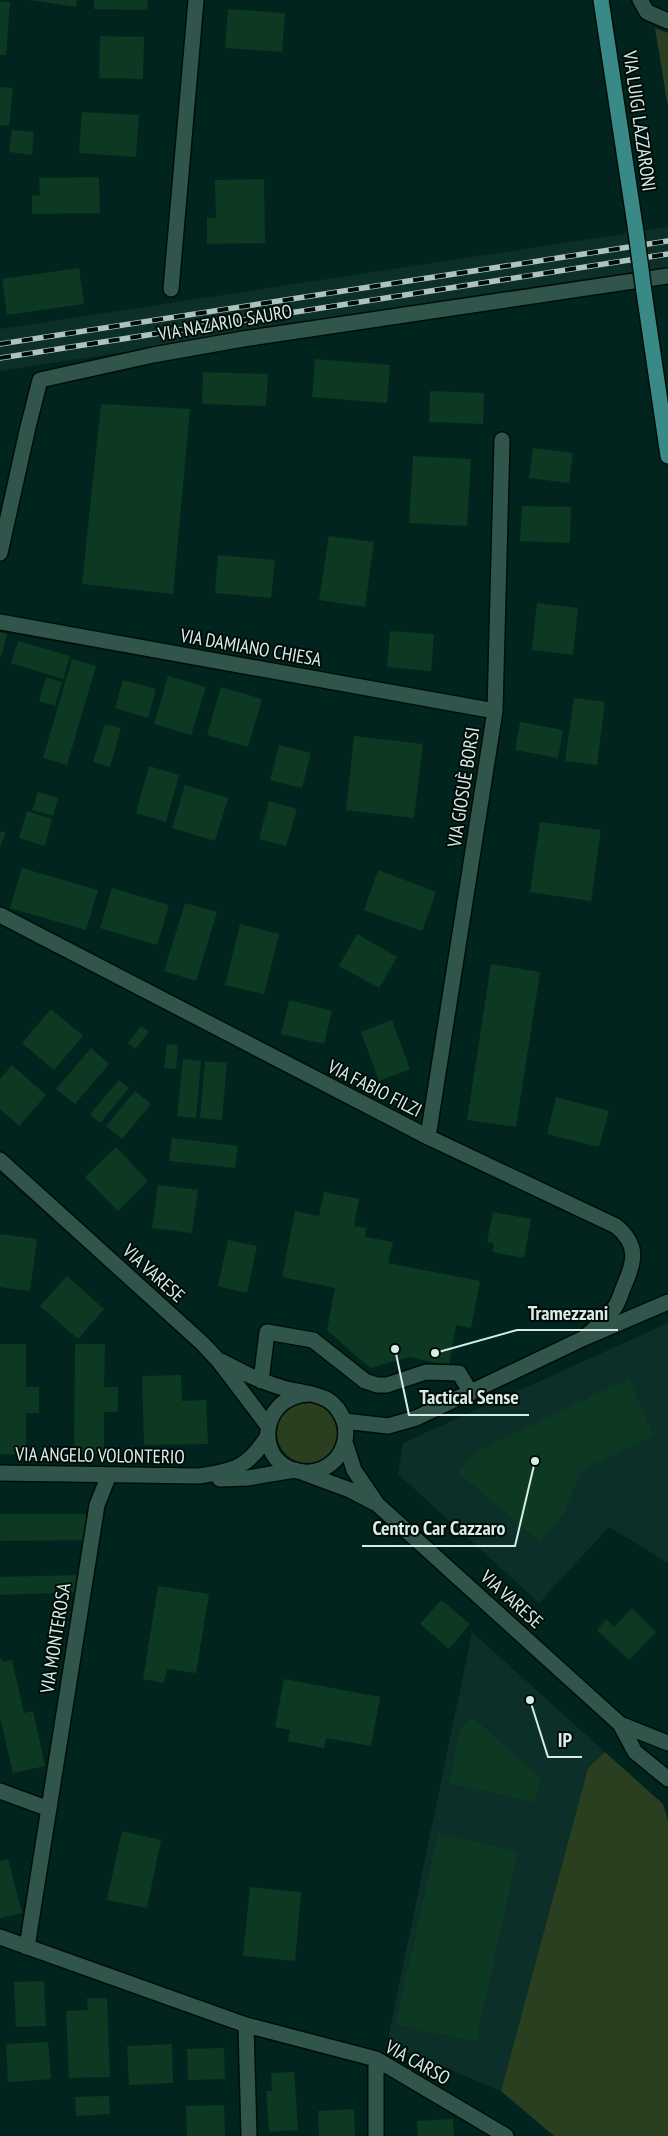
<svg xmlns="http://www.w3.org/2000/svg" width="668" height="2136" font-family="'PT Sans Narrow',sans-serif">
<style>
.built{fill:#0c3029}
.green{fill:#2a3f20}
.building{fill:#0d3922}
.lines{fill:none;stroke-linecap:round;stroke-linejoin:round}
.minor-casing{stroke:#000d08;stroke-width:18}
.major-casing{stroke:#000d08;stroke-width:18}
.minor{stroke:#31544b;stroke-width:15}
.major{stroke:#398a87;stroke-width:15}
.rail-casing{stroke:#adc3bd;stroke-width:5.5}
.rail{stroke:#010c08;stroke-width:4;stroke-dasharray:11;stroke-linecap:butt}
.major-bridge-casing{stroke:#000d08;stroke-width:18;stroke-linecap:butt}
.major-bridge{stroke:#398a87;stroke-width:15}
.labels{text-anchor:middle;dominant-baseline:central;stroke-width:4;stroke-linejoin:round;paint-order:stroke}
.street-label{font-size:19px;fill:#d8ebe5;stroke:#010c08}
.leader{fill:none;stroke:#d8ebe5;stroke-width:2}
.callout-dot{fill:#d8ebe5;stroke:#010c08;stroke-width:2}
.callout-label{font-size:20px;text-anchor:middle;font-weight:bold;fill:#d8ebe5;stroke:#010c08;stroke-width:4;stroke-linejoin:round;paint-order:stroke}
</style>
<rect width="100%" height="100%" fill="#01251e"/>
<path class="built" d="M 668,227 L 668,269 L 0,371 L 0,329 Z
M 668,1323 L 668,1563 L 609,1527 L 539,1603 L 398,1474 L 403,1443 Z
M 472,1632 L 605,1752 L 588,1768 L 501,2091 L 387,2043 Z"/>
<path class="green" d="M 655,28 L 668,33 L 668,107 Z
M277 1433a30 30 0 1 1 60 0a30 30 0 1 1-60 0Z
M 605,1752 L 663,1804 L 668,1821 L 668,2136 L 554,2136 L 501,2091 L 588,1768 Z"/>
<path class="building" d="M 30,0 L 77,0 L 76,7 Z
M 94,0 L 148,0 L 147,10 L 94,9 Z
M 0,1 L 10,2 L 6,55 L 0,55 Z
M 228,9 L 285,13 L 282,52 L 225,48 Z
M 100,36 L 144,37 L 143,79 L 99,78 Z
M 0,87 L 13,88 L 9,126 L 0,125 Z
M 82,112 L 139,115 L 136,157 L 79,153 Z
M 12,130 L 34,132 L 32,155 L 9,152 Z
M 99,177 L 100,213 L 32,214 L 32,196 L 40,195 L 39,178 Z
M 264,179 L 265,243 L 207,244 L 207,218 L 216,218 L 215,180 Z
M 79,268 L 84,304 L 7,315 L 2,279 Z
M 315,359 L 390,365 L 387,403 L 312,397 Z
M 203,372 L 268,374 L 266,406 L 202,404 Z
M 430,391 L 484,393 L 483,424 L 429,422 Z
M 101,404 L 190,409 L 173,594 L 82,584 Z
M 533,448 L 573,453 L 569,483 L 529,478 Z
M 413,456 L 471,459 L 467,526 L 409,523 Z
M 522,506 L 571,507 L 570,543 L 520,541 Z
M 329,536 L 374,542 L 365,607 L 319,600 Z
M 218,555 L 275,560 L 271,598 L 215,593 Z
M 537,603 L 578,608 L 573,655 L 532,650 Z
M 390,631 L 434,634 L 431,671 L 387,667 Z
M 0,632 L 7,634 L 1,657 L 0,657 Z
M 18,641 L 70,656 L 63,679 L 11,663 Z
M 72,659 L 96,666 L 67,765 L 43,758 Z
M 168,676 L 206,687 L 191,735 L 154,724 Z
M 46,677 L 62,682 L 55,706 L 39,701 Z
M 123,680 L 156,689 L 148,718 L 115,708 Z
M 221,687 L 262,699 L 248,747 L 207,735 Z
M 574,698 L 605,702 L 597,765 L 565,761 Z
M 520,722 L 563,730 L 558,758 L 515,750 Z
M 105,724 L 121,728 L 110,767 L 93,762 Z
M 354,736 L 423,744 L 414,818 L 346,810 Z
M 279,745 L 311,753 L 302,788 L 270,780 Z
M 149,766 L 179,775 L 166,822 L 136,813 Z
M 185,785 L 228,798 L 215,841 L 172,828 Z
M 38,792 L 58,798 L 53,816 L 32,810 Z
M 269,801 L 297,809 L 286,846 L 259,839 Z
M 27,811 L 52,819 L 45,846 L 19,838 Z
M 540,822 L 601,830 L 591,901 L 530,892 Z
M 0,831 L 6,833 L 0,847 Z
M 22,868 L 98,890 L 86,930 L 10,908 Z
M 378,870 L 436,892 L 422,931 L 364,910 Z
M 112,888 L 169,905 L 157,945 L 100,928 Z
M 185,903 L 217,912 L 196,981 L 164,971 Z
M 240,924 L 279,934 L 264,994 L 225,985 Z
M 357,934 L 397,957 L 379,988 L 339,966 Z
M 491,964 L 540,972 L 516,1127 L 467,1120 Z
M 289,1000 L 332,1011 L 324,1044 L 281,1034 Z
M 51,1009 L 83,1036 L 54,1070 L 22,1043 Z
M 392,1020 L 410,1069 L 379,1081 L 361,1032 Z
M 141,1026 L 149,1032 L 135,1049 L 128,1043 Z
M 167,1044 L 178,1045 L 176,1069 L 164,1068 Z
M 91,1048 L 109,1064 L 75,1104 L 56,1089 Z
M 183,1059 L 201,1061 L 196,1118 L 177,1116 Z
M 205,1061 L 227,1063 L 222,1120 L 200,1118 Z
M 12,1065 L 46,1095 L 19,1126 L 0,1109 L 0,1079 Z
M 119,1080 L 129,1088 L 100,1123 L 90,1114 Z
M 135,1091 L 151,1104 L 122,1139 L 106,1126 Z
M 556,1097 L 609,1111 L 599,1147 L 547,1134 Z
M 172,1138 L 238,1146 L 235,1168 L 169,1161 Z
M 116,1147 L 148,1181 L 118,1211 L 85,1177 Z
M 158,1185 L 198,1190 L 192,1233 L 152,1228 Z
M 324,1192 L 359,1199 L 354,1226 L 366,1228 L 365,1237 L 393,1242 L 388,1263 L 480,1281 L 471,1328 L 456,1325 L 449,1366 L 410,1357 L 370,1368 L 327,1330 L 335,1288 L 282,1277 L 295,1211 L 319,1216 Z
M 493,1212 L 531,1219 L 524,1258 L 492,1252 L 494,1243 L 487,1242 Z
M 0,1234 L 37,1239 L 30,1291 L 0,1287 Z
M 228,1240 L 257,1246 L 247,1293 L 218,1286 Z
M 67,1276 L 104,1309 L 78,1339 L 40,1306 Z
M 0,1344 L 26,1344 L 26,1387 L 39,1387 L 39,1413 L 26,1413 L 26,1455 L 0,1454 Z
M 75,1344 L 105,1344 L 104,1387 L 118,1387 L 118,1412 L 104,1412 L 104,1454 L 74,1454 Z
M 181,1375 L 182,1401 L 206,1400 L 208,1444 L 144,1445 L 142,1376 Z
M 629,1379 L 654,1436 L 582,1470 L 562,1516 L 540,1542 L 458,1472 L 476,1451 Z
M 0,1514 L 86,1514 L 86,1540 L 0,1541 Z
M 80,1575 L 81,1592 L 0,1595 L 0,1577 Z
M 158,1586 L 209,1594 L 196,1673 L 167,1669 L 164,1683 L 143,1679 Z
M 441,1600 L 470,1624 L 449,1649 L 420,1624 Z
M 632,1608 L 656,1632 L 629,1660 L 597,1630 L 606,1619 L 614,1627 Z
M 0,1657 L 2,1662 L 12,1660 L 24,1713 L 33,1711 L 45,1766 L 13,1773 L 0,1718 Z
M 284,1679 L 380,1697 L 371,1746 L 326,1738 L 324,1748 L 288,1741 L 290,1730 L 275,1727 Z
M 472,1717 L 541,1779 L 535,1802 L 449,1783 L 461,1727 Z
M 122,1831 L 161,1840 L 147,1908 L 107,1900 Z
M 438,1834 L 518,1851 L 476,2042 L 396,2024 Z
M 8,1859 L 22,1913 L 0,1918 L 0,1861 Z
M 250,1887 L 301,1892 L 295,1961 L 243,1956 Z
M 44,1981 L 46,2026 L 16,2027 L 14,1982 Z
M 87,1998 L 107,1998 L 110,2077 L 69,2078 L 66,2011 L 88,2010 Z
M 48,2042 L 51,2079 L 8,2082 L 6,2044 Z
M 172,2044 L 173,2083 L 129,2085 L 127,2046 Z
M 224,2048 L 225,2079 L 188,2080 L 187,2049 Z
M 294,2072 L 298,2130 L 269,2132 L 266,2091 L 272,2091 L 271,2073 Z
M 109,2096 L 110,2114 L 76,2116 L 75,2097 Z
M 224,2105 L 225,2136 L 187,2136 L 186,2106 Z
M 354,2109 L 355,2136 L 319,2136 L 318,2111 Z
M 453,2119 L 454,2136 L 418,2136 L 417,2121 Z"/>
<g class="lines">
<g class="minor-casing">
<path id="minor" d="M 640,0 L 647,12 L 668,21
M 171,289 L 196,0
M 0,553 L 28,427 L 40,380 L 153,355 L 243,339 L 668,276
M 0,622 L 495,711
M 0,915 L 428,1137 L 616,1226 C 639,1245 635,1261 624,1286 C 621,1293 619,1301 615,1307 C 607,1319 594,1329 584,1338
M 428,1137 L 495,711 L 502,440
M 0,1160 L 202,1343 L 218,1360 L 268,1426
M 221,1361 C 240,1371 259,1381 280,1387 C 295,1392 315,1392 328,1400 C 336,1405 341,1413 344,1421 C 348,1434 345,1450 335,1460 C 327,1468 316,1473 304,1472 C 254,1469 256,1396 309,1394
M 261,1381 L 267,1332 L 313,1340 L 365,1381 L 377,1385 L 387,1385 L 426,1372 L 459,1373 L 471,1393
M 344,1421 L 388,1426 L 416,1418 L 584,1338 L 668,1302
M 345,1442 L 354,1470 L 377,1504 L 620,1724 L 668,1743
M 0,1473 L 199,1476 C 234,1471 249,1467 268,1435
M 304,1473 L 350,1490 L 373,1502
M 220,1479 L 248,1478 L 295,1470
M 620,1724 L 635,1752 L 668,1779
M 0,1791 L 49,1809
M 0,1937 L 246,2025 L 376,2059 L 506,2136
M 27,1947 L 97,1505 L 109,1475
M 246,2025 L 249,2136
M 376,2059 L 376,2136"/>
</g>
<g class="major-casing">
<path id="major" d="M 601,0 L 636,232
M 644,292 L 668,456"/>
</g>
<use href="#minor" class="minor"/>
<use href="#major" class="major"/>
<g class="rail-casing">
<path id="rail" d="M 0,344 L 668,241
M 0,358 L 668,254"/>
</g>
<use href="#rail" class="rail"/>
<g class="major-bridge-casing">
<path id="major-bridge" d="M 636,232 L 644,292"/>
</g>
<use href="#major-bridge" class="major-bridge"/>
</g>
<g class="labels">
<g class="street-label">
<text transform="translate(640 121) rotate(82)">VIA LUIGI LAZZARONI</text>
<text transform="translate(225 322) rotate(-10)">VIA NAZARIO SAURO</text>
<text transform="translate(251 647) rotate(10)">VIA DAMIANO CHIESA</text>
<text transform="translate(463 787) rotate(-81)">VIA GIOSUÈ BORSI</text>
<text transform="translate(375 1088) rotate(27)">VIA FABIO FILZI</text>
<text transform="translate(154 1273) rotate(42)">VIA VARESE</text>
<text transform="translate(100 1455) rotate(1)">VIA ANGELO VOLONTERIO</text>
<text transform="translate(512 1599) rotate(42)">VIA VARESE</text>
<text transform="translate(55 1638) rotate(-81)">VIA MONTEROSA</text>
<text transform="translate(418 2062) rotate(29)">VIA CARSO</text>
</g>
</g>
<path class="leader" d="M435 1353L517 1330H618M395 1349L409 1415H529M535 1461L515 1546H362M530 1700L548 1757H582"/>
<g class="callout-dot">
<circle cx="435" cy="1353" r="5"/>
<circle cx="395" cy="1349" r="5"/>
<circle cx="535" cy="1461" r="5"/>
<circle cx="530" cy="1700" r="5"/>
</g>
<g class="callout-label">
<text x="568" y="1320">Tramezzani</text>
<text x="469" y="1404">Tactical Sense</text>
<text x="439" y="1535">Centro Car Cazzaro</text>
<text x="565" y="1747">IP</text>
</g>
</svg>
